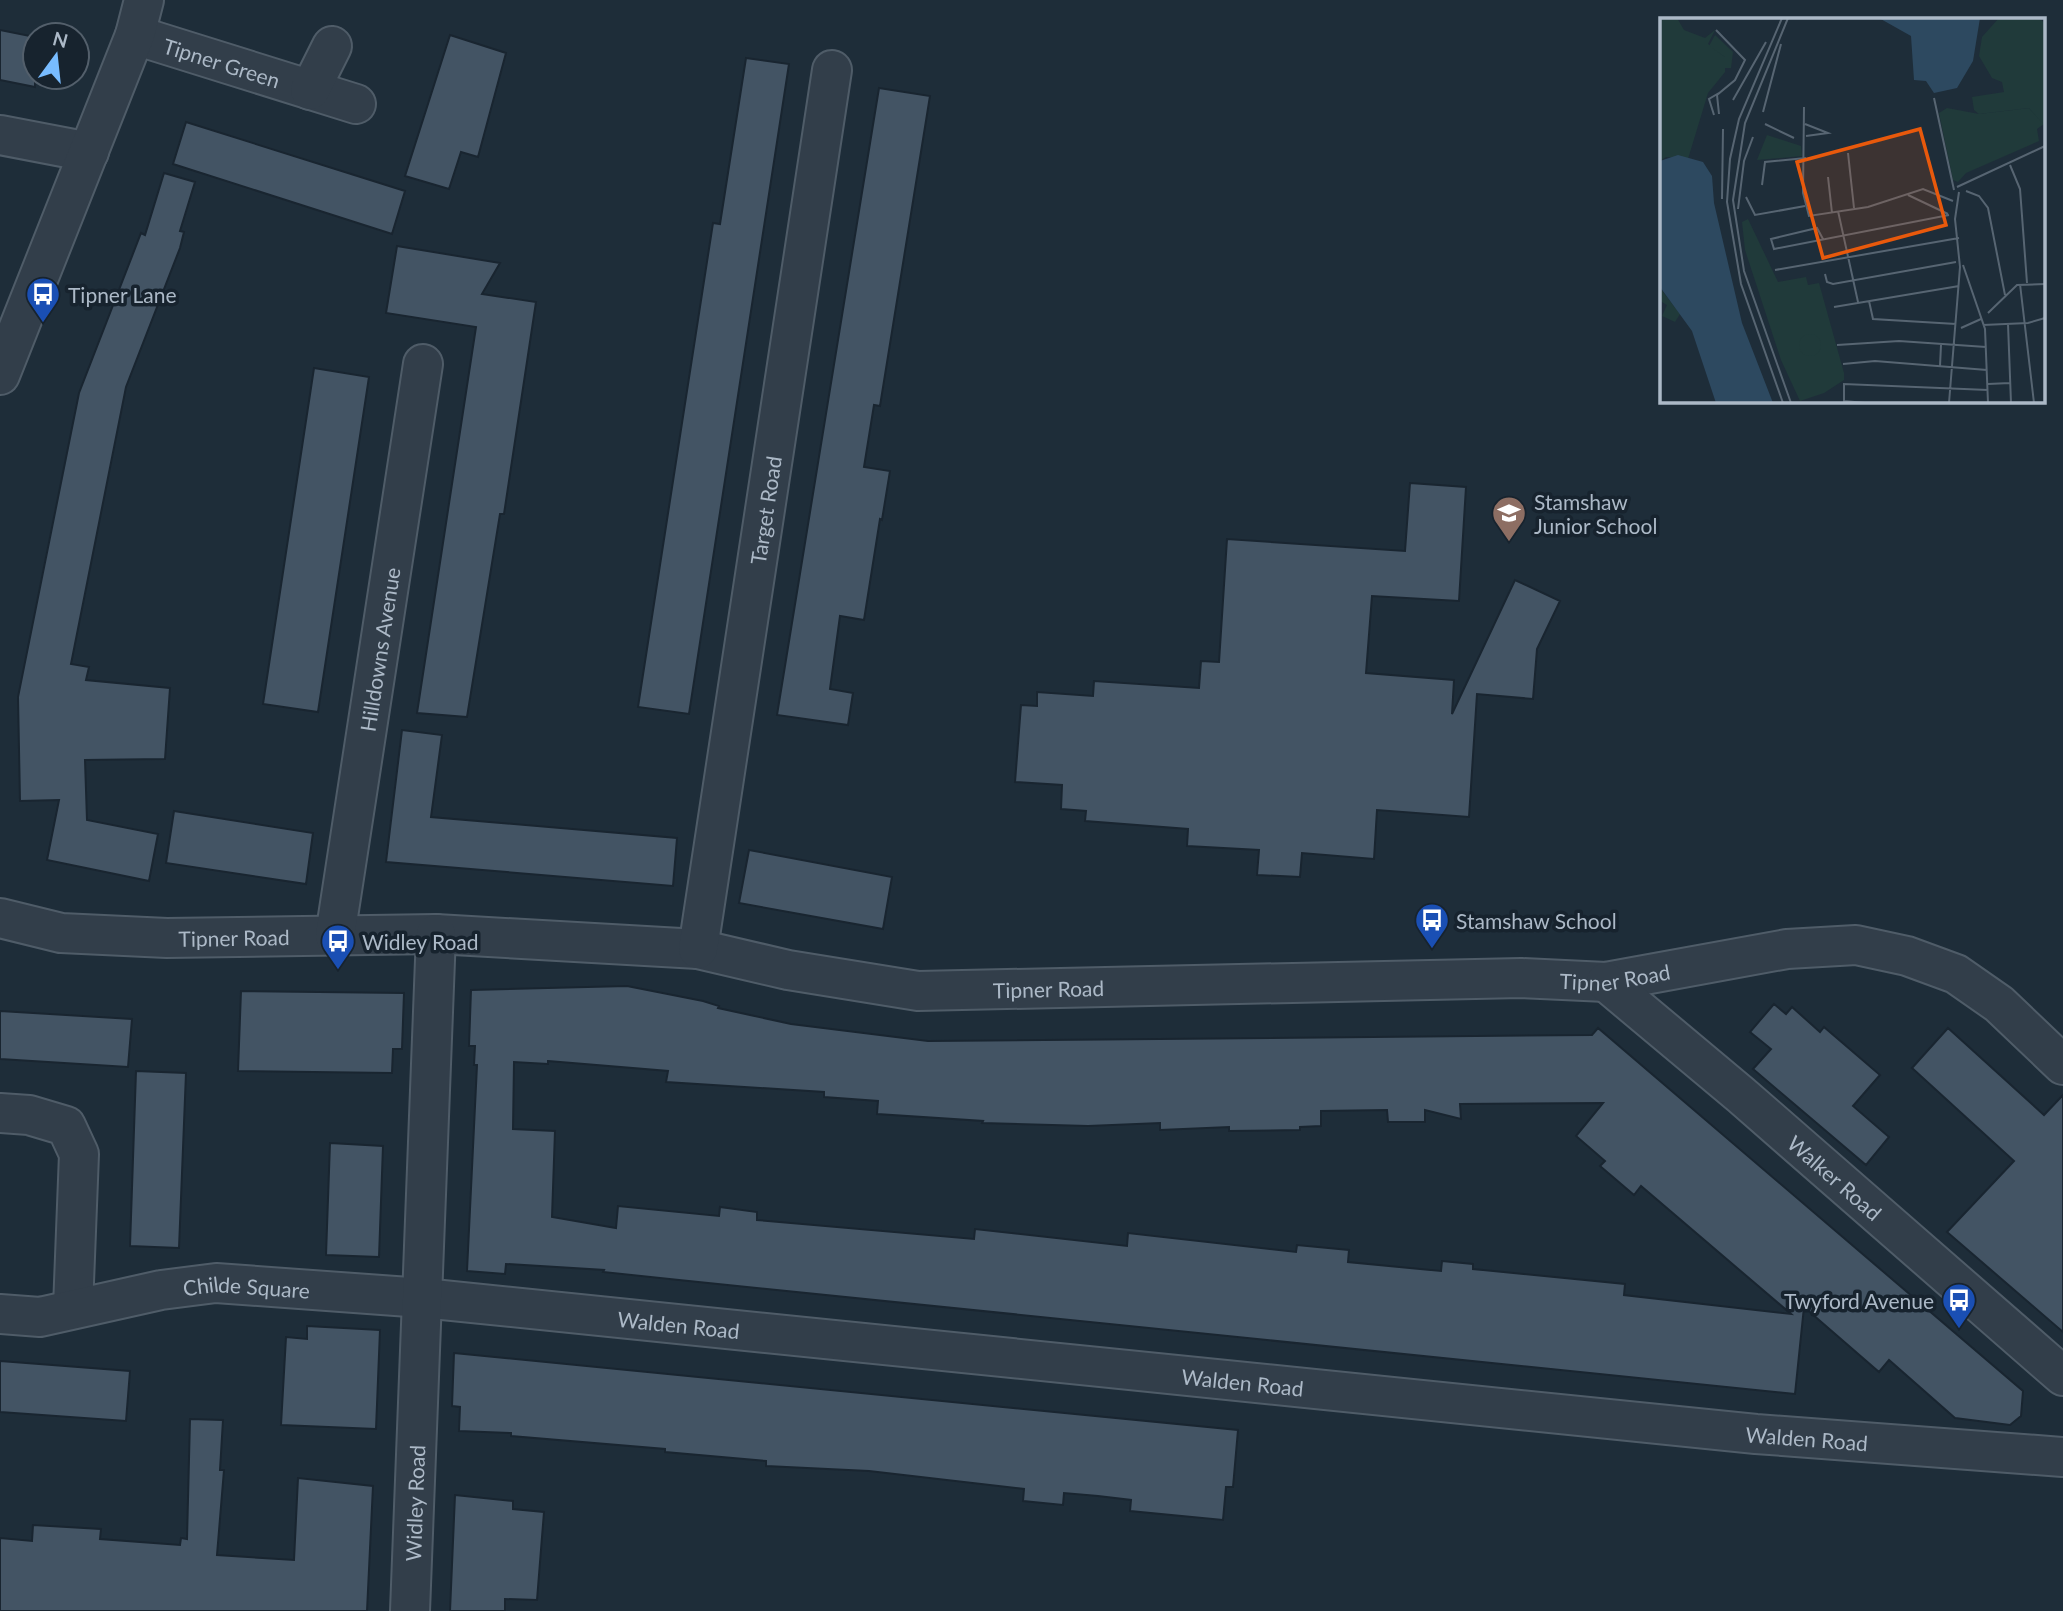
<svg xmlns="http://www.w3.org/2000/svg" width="2063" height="1611" font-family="Lato,sans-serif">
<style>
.building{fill:#435464;stroke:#192530;stroke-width:2;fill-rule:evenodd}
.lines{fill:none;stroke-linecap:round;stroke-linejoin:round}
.minor-casing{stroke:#4f5c68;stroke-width:42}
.minor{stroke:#323e4a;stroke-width:38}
.labels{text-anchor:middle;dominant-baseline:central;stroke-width:7;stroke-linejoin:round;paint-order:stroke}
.street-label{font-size:21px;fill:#acb9c7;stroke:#17232e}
.poi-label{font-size:21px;fill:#acb9c7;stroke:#17232e;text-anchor:start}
.inset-road{fill:none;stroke:#576572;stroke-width:2}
.view{fill:#e8590c;fill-opacity:0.15;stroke:#e8590c;stroke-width:3.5}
.inset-edge{fill:none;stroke:#acb9c7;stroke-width:3.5}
</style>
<rect width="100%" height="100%" fill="#1e2d39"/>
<path class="building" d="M 0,30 L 35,37 L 35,87 L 0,80 Z
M 450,35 L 506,53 L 478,157 L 461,152 L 449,189 L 405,176 Z
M 746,58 L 789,64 L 689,714 L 638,707 L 713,223 L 720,224 Z
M 879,88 L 930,96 L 880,406 L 874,405 L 864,467 L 890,471 L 882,520 L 880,519 L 864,620 L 840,616 L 830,689 L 853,693 L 848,725 L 777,715 Z
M 186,122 L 405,191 L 392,234 L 173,164 Z
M 164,173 L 195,182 L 180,231 L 184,232 L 180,248 L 126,387 L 71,664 L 89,667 L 86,680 L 170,688 L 165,759 L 85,760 L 87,820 L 158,834 L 149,881 L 47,860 L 59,800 L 20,801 L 18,697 L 79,393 L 141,233 L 145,235 Z
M 397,246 L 500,263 L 482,294 L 536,302 L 504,514 L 500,514 L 467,717 L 417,713 L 476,327 L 386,313 Z
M 314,368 L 369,377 L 318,712 L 263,704 Z
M 1410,483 L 1466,487 L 1459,601 L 1372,596 L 1366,673 L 1454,680 L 1452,714 L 1515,580 L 1560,601 L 1537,649 L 1533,699 L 1477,694 L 1469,817 L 1377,810 L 1374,859 L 1302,853 L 1300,877 L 1257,875 L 1259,850 L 1187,846 L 1188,829 L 1085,821 L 1086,811 L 1061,809 L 1062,785 L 1015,782 L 1021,705 L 1037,706 L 1037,692 L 1093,696 L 1094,681 L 1199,688 L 1201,661 L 1219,662 L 1227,539 L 1405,551 Z
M 402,730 L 442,735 L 431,817 L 677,838 L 673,886 L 386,862 Z
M 174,811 L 313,833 L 306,884 L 166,863 Z
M 749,850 L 892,877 L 883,929 L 739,903 Z
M 627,986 L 703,1001 L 719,1006 L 718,1008 L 791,1024 L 928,1041 L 1592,1035 L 1598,1028 L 2023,1391 L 2021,1416 L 2010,1425 L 1955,1418 L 1889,1360 L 1879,1372 L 1804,1307 L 1795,1394 L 679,1280 L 603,1272 L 604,1270 L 506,1264 L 505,1274 L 467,1271 L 477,1065 L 474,1065 L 475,1046 L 469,1046 L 471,990 ZM 548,1061 L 668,1071 L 666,1082 L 824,1092 L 824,1097 L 878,1101 L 877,1114 L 983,1121 L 982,1123 L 1088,1126 L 1160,1123 L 1160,1130 L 1229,1127 L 1229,1131 L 1300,1130 L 1300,1127 L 1321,1126 L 1321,1111 L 1387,1110 L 1388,1122 L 1425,1122 L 1425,1110 L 1461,1119 L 1460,1104 L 1603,1103 L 1576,1136 L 1605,1161 L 1600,1166 L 1634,1195 L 1641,1186 L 1791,1314 L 1624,1295 L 1625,1284 L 1473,1269 L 1473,1264 L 1442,1261 L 1441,1271 L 1348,1262 L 1349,1250 L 1297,1245 L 1296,1252 L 1128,1233 L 1127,1246 L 975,1229 L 974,1239 L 757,1220 L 757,1212 L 720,1207 L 719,1216 L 618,1206 L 616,1228 L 552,1217 L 555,1131 L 513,1129 L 514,1062 L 548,1064 Z
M 241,991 L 404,993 L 402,1049 L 393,1049 L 392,1073 L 238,1071 Z
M 1774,1004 L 1786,1014 L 1792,1007 L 1820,1032 L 1824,1027 L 1880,1075 L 1853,1106 L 1889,1137 L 1866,1165 L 1753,1069 L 1771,1049 L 1750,1032 Z
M 0,1011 L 132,1019 L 128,1067 L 0,1059 Z
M 1948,1028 L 2044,1115 L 2063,1095 L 2063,1332 L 1947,1232 L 2014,1161 L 1912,1068 Z
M 136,1071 L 186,1073 L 179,1248 L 130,1246 Z
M 330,1143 L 383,1146 L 379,1257 L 326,1255 Z
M 307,1326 L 380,1330 L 376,1429 L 281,1425 L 286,1337 L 307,1339 Z
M 454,1353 L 1238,1430 L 1233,1487 L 1226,1487 L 1223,1520 L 1130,1511 L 1131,1500 L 1098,1496 L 1064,1493 L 1063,1505 L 1023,1501 L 1024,1489 L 869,1471 L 766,1466 L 766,1461 L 665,1452 L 665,1449 L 511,1436 L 511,1433 L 459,1431 L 460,1407 L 452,1406 Z
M 0,1361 L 130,1371 L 126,1421 L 0,1412 Z
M 190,1419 L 223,1420 L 220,1470 L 224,1470 L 217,1555 L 294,1560 L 298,1478 L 373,1486 L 367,1611 L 0,1611 L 0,1538 L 32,1541 L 33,1525 L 101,1529 L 100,1539 L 180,1545 L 181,1538 L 187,1539 Z
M 455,1495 L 513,1501 L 513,1509 L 544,1512 L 537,1600 L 505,1599 L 505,1611 L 450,1611 Z"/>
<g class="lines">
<g class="minor-casing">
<g id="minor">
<path id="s1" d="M 135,35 L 356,104"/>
<path d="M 310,90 L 332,46"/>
<path d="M 0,135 L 89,152"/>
<path d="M 0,375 L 135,35 L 144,0"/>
<path id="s2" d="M 0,918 L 61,933 L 167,938 L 436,934 L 698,949 L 788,970 L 918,991 L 1521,978 L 1606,982 L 1787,949 L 1856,945 L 1907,956 L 1956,974 L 1999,1004 L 2063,1065"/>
<path id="s3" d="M 335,936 L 423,364"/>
<path id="s4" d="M 698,949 L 832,70"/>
<path id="s5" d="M 1606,982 L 1741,1095 L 2063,1376"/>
<path d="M 0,1113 L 29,1115 L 66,1126 L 79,1154 L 73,1308"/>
<path id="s6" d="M 0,1314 L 40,1317 L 161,1290 L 216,1283 L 423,1298 L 1756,1434 L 2063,1457"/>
<path id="s7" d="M 410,1611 L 436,934"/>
</g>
</g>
<use href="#minor" class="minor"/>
</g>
<defs>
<g id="bus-pin" transform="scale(1.75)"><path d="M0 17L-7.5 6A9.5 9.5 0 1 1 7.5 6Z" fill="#1a4fb4" stroke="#17232e"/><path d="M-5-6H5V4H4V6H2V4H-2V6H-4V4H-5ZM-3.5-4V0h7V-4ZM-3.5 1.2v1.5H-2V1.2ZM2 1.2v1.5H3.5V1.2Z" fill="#fff"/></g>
<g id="school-pin" transform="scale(1.75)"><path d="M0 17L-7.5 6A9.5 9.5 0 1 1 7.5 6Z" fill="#8d6e63" stroke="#17232e"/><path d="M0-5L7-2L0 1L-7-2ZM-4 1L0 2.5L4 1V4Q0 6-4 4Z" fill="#fff"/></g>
</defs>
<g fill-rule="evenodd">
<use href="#bus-pin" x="43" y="294"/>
<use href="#school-pin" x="1509" y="513"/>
<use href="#bus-pin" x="1432" y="920"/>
<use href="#bus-pin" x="338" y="941"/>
<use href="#bus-pin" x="1959" y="1300"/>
</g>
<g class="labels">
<g class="street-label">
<text stroke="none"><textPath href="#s1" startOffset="91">Tipner Green</textPath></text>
<text stroke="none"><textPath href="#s4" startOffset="444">Target Road</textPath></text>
<text stroke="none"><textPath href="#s3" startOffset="290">Hilldowns Avenue</textPath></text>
<text stroke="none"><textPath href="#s2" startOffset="236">Tipner Road</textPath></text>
<text stroke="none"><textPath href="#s2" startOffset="1622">Tipner Road</textPath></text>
<text stroke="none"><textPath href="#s2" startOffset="1055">Tipner Road</textPath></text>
<text stroke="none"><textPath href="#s5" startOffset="301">Walker Road</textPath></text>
<text stroke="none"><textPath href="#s6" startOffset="250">Childe Square</textPath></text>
<text stroke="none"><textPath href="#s6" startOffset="684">Walden Road</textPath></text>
<text stroke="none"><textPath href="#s6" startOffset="1251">Walden Road</textPath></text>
<text stroke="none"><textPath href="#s6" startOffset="1818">Walden Road</textPath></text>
<text stroke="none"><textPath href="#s7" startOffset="108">Widley Road</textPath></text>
</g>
<g class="poi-label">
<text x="68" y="294">Tipner Lane</text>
<text x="1534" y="501">Stamshaw<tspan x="1534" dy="24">Junior School</tspan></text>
<text x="1456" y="920">Stamshaw School</text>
<text x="362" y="941">Widley Road</text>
<text x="1934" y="1300" text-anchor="end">Twyford Avenue</text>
</g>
</g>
<g transform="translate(1660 18)">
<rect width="385" height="385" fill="#1e2d39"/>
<path d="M 0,0 L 17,0 L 24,12 L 45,20 L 55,12 L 48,26 L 65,39 L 65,54 L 48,75 L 28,141 L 6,139 L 0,143 ZM 287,90 L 319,96 L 369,90 L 384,106 L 377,111 L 379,123 L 306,155 L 298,164 L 293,162 L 279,95 ZM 107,117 L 141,128 L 142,138 L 97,142 ZM 88,201 L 118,264 L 146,259 L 148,267 L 159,265 L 184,355 L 184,362 L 164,375 L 140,383 L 121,342 L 85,232 L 82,204 Z" fill="#203a3a"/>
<path d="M 55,17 L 73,34 L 71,50 L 65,50 L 65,39 L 49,28 ZM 0,270 L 20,296 L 15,304 L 2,298 L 7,287 L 0,283 Z" fill="#203a3a"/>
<path d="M 339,0 L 378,0 L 385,5 L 385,108 L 369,90 L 319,96 L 314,92 L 312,79 L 344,74 L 342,64 L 332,60 L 319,38 L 322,19 ZM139 327a11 11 0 1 1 22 0a11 11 0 1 1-22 0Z" fill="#203a3a"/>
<path d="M 219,0 L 320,0 L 313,43 L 297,70 L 274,75 L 266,63 L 254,62 L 251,18 ZM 18,137 L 43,144 L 52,158 L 54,185 L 82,305 L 113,385 L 56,385 L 32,313 L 0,269 L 0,143 Z" fill="#2d4960"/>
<path class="inset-road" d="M 122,0 L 79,101 L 70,141 L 67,184 L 81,266 L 123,385M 128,0 L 85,105 L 73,182 L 84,253 L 131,385M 56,12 L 85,42 L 75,62 L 57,77 L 59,96M 274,80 L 294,172M 73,82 L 106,24M 144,89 L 143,175 L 149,198 L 208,189 L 263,171 L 293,183M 103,94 L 121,26M 54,97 L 49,81 L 59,75M 105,106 L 134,120M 145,106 L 168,115 L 146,118M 188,135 L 194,190M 350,147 L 360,171 L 367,265M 168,159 L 172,195M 102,167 L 105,144 L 146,140M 297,169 L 385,128M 306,173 L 319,178 L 328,190 L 345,277M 248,177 L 288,196M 86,179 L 95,197 L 145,188M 62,181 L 63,111M 78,191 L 84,143 L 93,119M 178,193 L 198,284M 385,220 L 385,260M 163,221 L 157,210 L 111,221 L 114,231 L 289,197M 303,247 L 325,311 L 328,385M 115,252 L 299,220M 165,256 L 167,264 L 173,266 L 296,244M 360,266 L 374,385M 209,283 L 213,301 L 296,306M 174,289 L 299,268M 328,295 L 357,267 L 385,266M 348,306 L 351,385M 323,307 L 368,305 L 385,300M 301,310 L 321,301M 177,327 L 239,323 L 326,329M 183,346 L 215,343 L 327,352M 280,348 L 281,327M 328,366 L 350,365M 205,385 L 184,383 L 184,366 L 328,372M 289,385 L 300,249 L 295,201 L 299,174"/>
<path class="view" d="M 260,111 L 286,207 L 163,240 L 137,144 Z"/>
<rect width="385" height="385" class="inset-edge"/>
</g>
<g transform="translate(56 56) rotate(15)"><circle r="33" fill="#17232e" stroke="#535f6b" stroke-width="2"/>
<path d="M0-5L12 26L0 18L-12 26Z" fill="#78bcff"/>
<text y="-10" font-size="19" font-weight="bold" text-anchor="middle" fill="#acb9c7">N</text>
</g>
</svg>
